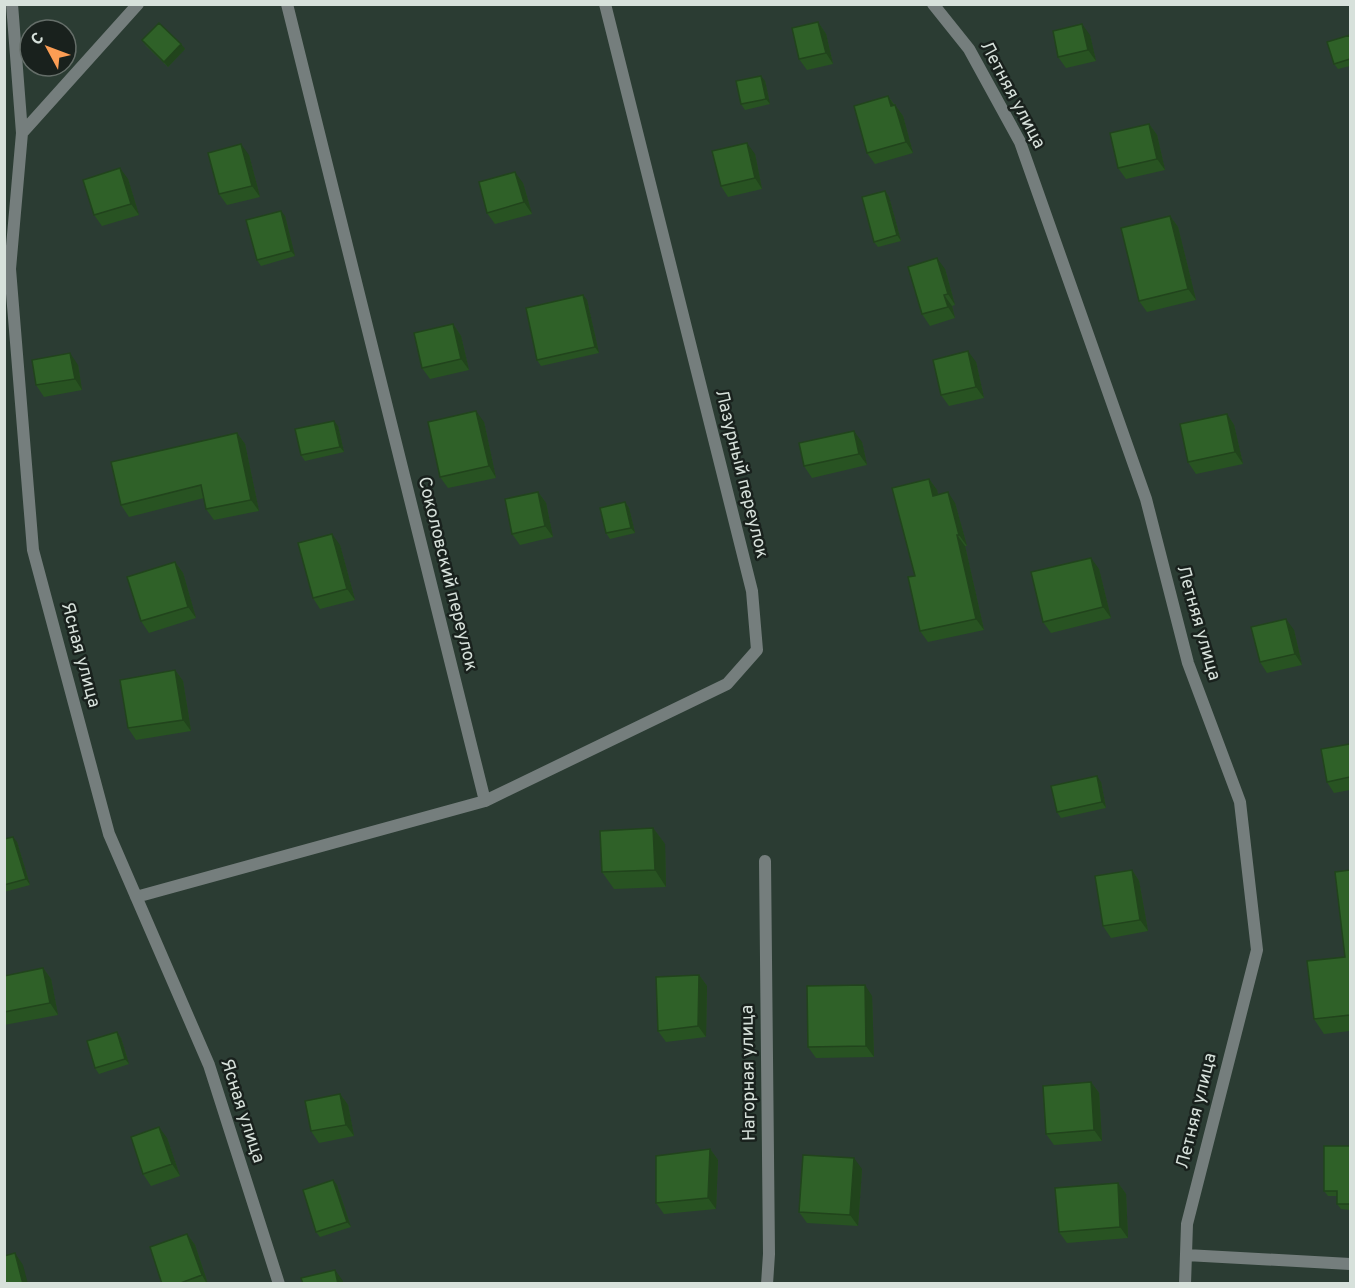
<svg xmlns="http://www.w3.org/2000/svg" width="1355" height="1288" font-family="Overpass,sans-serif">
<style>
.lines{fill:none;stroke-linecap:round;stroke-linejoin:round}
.minor{stroke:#757e7d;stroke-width:12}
.wall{fill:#285322}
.shaded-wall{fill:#21441c}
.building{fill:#2f6128;stroke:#21441c;stroke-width:1.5}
.labels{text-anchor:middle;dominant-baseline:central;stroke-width:5;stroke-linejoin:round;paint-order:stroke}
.street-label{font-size:18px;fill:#d7e1db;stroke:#19211d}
</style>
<rect width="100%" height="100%" fill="#2b3c33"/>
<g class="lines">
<path class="minor" d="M 12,4 L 22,133 L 10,269 L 33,550 L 109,834 L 209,1065 L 279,1284
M 933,4 L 969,49 L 1020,142 L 1146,499 L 1188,663 L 1240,802 L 1257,950 L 1187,1224 L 1185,1284
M 22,133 L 138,4
M 485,801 L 727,684 L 757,650 L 752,591 L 605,4
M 765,861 L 769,1254 L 767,1284
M 136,897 L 485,801 C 420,535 351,271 287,4
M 1186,1255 L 1350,1264"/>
</g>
<path class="wall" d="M 818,22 L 826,34 L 833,64 L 807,70 L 799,59 Z
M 1090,35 L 1096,61 L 1066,68 L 1058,57 Z
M 1350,35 L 1350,66 L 1338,69 L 1334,64 Z
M 142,40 L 181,44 L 185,49 L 168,67 L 146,46 Z
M 765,81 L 770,104 L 745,110 L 741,104 Z
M 888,96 L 903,116 L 913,153 L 875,164 L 867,153 Z
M 1149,124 L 1157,135 L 1165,170 L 1126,179 L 1118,168 Z
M 755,154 L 762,189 L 728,197 L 721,186 Z
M 249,155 L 260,197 L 227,205 L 219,194 Z
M 128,179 L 139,215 L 102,226 L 94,215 Z
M 523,183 L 532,214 L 495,224 L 487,213 Z
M 885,191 L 889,197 L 901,241 L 878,247 L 874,242 Z
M 285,216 L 295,256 L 261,266 L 257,260 Z
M 1170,216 L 1178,227 L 1196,300 L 1147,312 L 1139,301 Z
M 945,269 L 955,305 L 952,306 L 955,318 L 930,326 L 922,314 Z
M 587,300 L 599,353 L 541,366 L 537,360 Z
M 453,324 L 461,336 L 469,370 L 430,379 L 422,368 Z
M 976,362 L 984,398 L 949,406 L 941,395 Z
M 78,365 L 82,390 L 44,397 L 36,385 Z
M 1227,414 L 1234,425 L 1243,464 L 1196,474 L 1188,462 Z
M 484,422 L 496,478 L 448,488 L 440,477 Z
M 338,426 L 344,452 L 305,461 L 301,455 Z
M 237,433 L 245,444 L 259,511 L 214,520 L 206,509 L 204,498 L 129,517 L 121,505 Z
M 862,442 L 867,465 L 812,478 L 804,466 Z
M 929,479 L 937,490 L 938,495 L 955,503 L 967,546 L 965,546 L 984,630 L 928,642 L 920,631 L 915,576 Z
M 538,492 L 546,503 L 553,537 L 520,545 L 512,534 Z
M 625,502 L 629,508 L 635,533 L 610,539 L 606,533 Z
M 340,545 L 355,600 L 320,609 L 313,598 Z
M 175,562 L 183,573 L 196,618 L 149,633 L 141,621 Z
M 1099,569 L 1111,618 L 1051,633 L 1043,622 Z
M 1294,630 L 1302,665 L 1267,673 L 1260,662 Z
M 175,670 L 183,681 L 191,731 L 136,740 L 128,728 Z
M 1350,744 L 1350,790 L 1334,793 L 1327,782 Z
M 1101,782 L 1106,808 L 1061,818 L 1057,812 Z
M 653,828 L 665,844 L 666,887 L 614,889 L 602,872 Z
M 4,839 L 17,842 L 30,885 L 4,892 Z
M 1132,870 L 1139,881 L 1148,931 L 1111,938 L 1103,926 Z
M 1350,870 L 1350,1031 L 1324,1034 L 1314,1019 L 1345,957 Z
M 43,968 L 51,979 L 58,1015 L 4,1025 L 4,976 Z
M 699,975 L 707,986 L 706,1037 L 666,1042 L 658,1031 Z
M 872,996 L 874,1057 L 816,1058 L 808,1047 Z
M 117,1032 L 121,1038 L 129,1064 L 99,1074 L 95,1068 Z
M 1091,1082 L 1099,1093 L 1102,1141 L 1054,1145 L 1046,1134 Z
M 340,1094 L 348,1105 L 354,1136 L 319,1143 L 311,1131 Z
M 167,1138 L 180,1176 L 151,1186 L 143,1174 Z
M 1350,1146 L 1350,1210 L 1341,1209 L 1337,1204 L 1337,1196 L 1328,1196 L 1324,1191 Z
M 710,1149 L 718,1160 L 716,1209 L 664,1214 L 656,1203 Z
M 862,1169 L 858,1226 L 807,1223 L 799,1212 Z
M 333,1180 L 337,1185 L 351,1227 L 320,1237 L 316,1232 Z
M 1118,1183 L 1126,1194 L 1128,1238 L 1067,1243 L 1059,1232 Z
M 187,1234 L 195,1245 L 208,1284 L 162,1284 Z"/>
<path class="shaded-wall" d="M 818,22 L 826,34 L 833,64 L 826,53 Z
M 1082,24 L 1090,35 L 1096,61 L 1088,50 Z
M 181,44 L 185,49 L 168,67 L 164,62 Z
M 761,76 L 765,81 L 770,104 L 766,99 Z
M 888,96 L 896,108 L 891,106 Z
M 895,105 L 903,116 L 913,153 L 906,142 Z
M 1149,124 L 1157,135 L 1165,170 L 1157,159 Z
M 747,143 L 755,154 L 762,189 L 755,178 Z
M 241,144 L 249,155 L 260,197 L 252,186 Z
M 120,168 L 128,179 L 139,215 L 131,204 Z
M 515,172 L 523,183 L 532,214 L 524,202 Z
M 885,191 L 889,197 L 901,241 L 897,235 Z
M 281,211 L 285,216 L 295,256 L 291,251 Z
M 1170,216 L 1178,227 L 1196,300 L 1188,289 Z
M 937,258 L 945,269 L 955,305 L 948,294 Z
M 583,295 L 587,300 L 599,353 L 595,347 Z
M 944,295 L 952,306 L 955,318 L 948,307 Z
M 453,324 L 461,336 L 469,370 L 461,359 Z
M 968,351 L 976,362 L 984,398 L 976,387 Z
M 70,353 L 78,365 L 82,390 L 75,379 Z
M 476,411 L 484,422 L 496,478 L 489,466 Z
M 1227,414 L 1234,425 L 1243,464 L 1235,452 Z
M 334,421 L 338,426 L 344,452 L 340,447 Z
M 854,431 L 862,442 L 867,465 L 859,454 Z
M 237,433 L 245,444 L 259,511 L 251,500 Z
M 929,479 L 937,490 L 941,507 L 933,496 Z
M 538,492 L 546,503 L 553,537 L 545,526 Z
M 948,492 L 955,503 L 967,546 L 959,535 Z
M 625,502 L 629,508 L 635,533 L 631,528 Z
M 332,534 L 340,545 L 355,600 L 347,589 Z
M 957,535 L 965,546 L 984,630 L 976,619 Z
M 1091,558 L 1099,569 L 1111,618 L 1103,607 Z
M 175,562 L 183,573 L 196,618 L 188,607 Z
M 1286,619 L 1294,630 L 1302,665 L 1295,654 Z
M 175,670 L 183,681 L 191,731 L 183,720 Z
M 1097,776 L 1101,782 L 1106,808 L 1102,802 Z
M 653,828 L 665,844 L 666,887 L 655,870 Z
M 13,837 L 17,842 L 30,885 L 26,879 Z
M 1132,870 L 1139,881 L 1148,931 L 1140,920 Z
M 43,968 L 51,979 L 58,1015 L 50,1003 Z
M 699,975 L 707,986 L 706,1037 L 698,1026 Z
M 865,985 L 872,996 L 874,1057 L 866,1046 Z
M 117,1032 L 121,1038 L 129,1064 L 125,1059 Z
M 1091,1082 L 1099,1093 L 1102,1141 L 1094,1130 Z
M 340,1094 L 348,1105 L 354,1136 L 346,1125 Z
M 159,1127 L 167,1138 L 180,1176 L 172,1164 Z
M 710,1149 L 718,1160 L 716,1209 L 708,1198 Z
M 854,1158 L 862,1169 L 858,1226 L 850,1215 Z
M 333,1180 L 337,1185 L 351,1227 L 347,1222 Z
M 1118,1183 L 1126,1194 L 1128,1238 L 1120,1227 Z
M 187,1234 L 195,1245 L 208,1284 L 207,1284 L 202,1275 Z
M 15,1253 L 23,1265 L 28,1284 L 23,1284 Z
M 335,1270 L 343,1281 L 343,1284 L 338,1284 Z"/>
<path class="building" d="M 818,22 L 826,53 L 799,59 L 792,28 Z
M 159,23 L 181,44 L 164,62 L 142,40 Z
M 1082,24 L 1088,50 L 1058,57 L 1053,31 Z
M 1350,35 L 1350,59 L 1334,64 L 1327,42 Z
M 761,76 L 766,99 L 741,104 L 736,81 Z
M 888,96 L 891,106 L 895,105 L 906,142 L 867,153 L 854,106 Z
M 1149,124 L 1157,159 L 1118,168 L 1110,133 Z
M 747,143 L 755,178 L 721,186 L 712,151 Z
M 241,144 L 252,186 L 219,194 L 208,153 Z
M 120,168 L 131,204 L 94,215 L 83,180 Z
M 515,172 L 524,202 L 487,213 L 479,182 Z
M 885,191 L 897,235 L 874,242 L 862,197 Z
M 281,211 L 291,251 L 257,260 L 246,220 Z
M 1170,216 L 1188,289 L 1139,301 L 1121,228 Z
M 937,258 L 948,294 L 944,295 L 948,307 L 922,314 L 908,267 Z
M 583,295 L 595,347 L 537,360 L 526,308 Z
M 453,324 L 461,359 L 422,368 L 414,333 Z
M 968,351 L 976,387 L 941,395 L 933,360 Z
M 70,353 L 75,379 L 36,385 L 32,360 Z
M 476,411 L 489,466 L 440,477 L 428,422 Z
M 1227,414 L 1235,452 L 1188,462 L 1180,424 Z
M 334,421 L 340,447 L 301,455 L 295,429 Z
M 854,431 L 859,454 L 804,466 L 799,443 Z
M 237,433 L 251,500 L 206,509 L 201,485 L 121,505 L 111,462 Z
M 929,479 L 933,496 L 948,492 L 959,535 L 957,535 L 976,619 L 920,631 L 908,577 L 915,576 L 892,488 Z
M 538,492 L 545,526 L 512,534 L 505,499 Z
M 625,502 L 631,528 L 606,533 L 600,508 Z
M 332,534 L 347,589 L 313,598 L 298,543 Z
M 1091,558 L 1103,607 L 1043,622 L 1031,572 Z
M 175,562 L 188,607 L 141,621 L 127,577 Z
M 1286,619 L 1295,654 L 1260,662 L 1251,627 Z
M 175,670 L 183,720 L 128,728 L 120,680 Z
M 1350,744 L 1350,777 L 1327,782 L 1321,749 Z
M 1097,776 L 1102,802 L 1057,812 L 1051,786 Z
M 653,828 L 655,870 L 602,872 L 600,831 Z
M 13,837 L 26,879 L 4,885 L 4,839 Z
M 1132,870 L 1140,920 L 1103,926 L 1095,876 Z
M 1350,870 L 1350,1015 L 1314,1019 L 1307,961 L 1345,957 L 1335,872 Z
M 43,968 L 50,1003 L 4,1012 L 4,976 Z
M 699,975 L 698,1026 L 658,1031 L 656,977 Z
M 865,985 L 866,1046 L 808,1047 L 807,986 Z
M 117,1032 L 125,1059 L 95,1068 L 87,1041 Z
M 1091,1082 L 1094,1130 L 1046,1134 L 1043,1086 Z
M 340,1094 L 346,1125 L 311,1131 L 305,1101 Z
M 159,1127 L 172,1164 L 143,1174 L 131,1137 Z
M 1324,1146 L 1350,1146 L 1350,1204 L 1337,1204 L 1337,1191 L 1324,1191 Z
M 710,1149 L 708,1198 L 656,1203 L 656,1156 Z
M 803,1155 L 854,1158 L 850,1215 L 799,1212 Z
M 333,1180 L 347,1222 L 316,1232 L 303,1190 Z
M 1118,1183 L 1120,1227 L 1059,1232 L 1055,1188 Z
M 187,1234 L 202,1275 L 178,1284 L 162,1284 L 150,1247 Z
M 15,1253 L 23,1284 L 4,1284 L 4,1256 Z
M 335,1270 L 338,1284 L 303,1284 L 301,1278 Z"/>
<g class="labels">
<g class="street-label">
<text transform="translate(1012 95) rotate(62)">Летняя улица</text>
<text transform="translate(741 474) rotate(76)">Лазурный переулок</text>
<text transform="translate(447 574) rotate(76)">Соколовский переулок</text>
<text transform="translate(1198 623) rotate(74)">Летняя улица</text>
<text transform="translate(80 655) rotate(75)">Ясная улица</text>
<text transform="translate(749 1073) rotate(-91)">Нагорная улица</text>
<text transform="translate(242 1111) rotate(72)">Ясная улица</text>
<text transform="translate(1197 1111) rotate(-76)">Летняя улица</text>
</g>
</g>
<rect width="1355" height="1288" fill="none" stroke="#d7e1db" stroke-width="12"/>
<g transform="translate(48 48) rotate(311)"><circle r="28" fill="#19211d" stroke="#656e69" stroke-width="1.5"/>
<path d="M0-4.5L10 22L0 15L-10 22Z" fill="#fc9d54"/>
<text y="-9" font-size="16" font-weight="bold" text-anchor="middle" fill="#d7e1db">С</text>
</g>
</svg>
